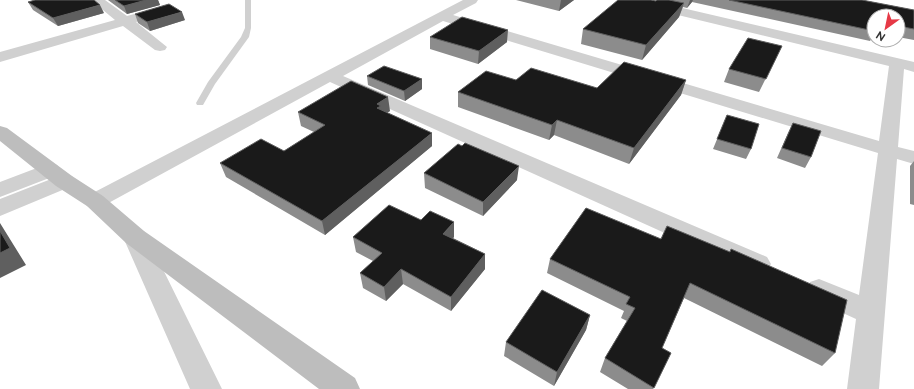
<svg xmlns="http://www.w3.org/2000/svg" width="914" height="389" font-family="Raleway,sans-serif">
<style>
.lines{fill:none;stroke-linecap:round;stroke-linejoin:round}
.lane{fill:#d0d0d0;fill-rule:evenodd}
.street{fill:#d0d0d0;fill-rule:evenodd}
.secondary{fill:#bdbdbd;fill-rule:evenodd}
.wall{fill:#8c8c8c}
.shaded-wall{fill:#5f5f5f}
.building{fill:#1a1a1a;stroke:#5f5f5f}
</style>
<rect width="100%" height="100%" fill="#fff"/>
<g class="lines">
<path class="lane" d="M 245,0 L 251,0 L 251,28 L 249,37 L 215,84 L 203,105 L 197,105 L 196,103 L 208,82 L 241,37 L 245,28 Z"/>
<path class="street" d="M 91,0 L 105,0 L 127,16 L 164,6 L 169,7 L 170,10 L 169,13 L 136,22 L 167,47 L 165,50 L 160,51 L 155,50 L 123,26 L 0,62 L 0,52 L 115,20 Z
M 463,0 L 478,0 L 476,3 L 453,15 L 879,141 L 889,66 L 628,3 L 626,0 L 648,0 L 914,62 L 914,72 L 904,69 L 898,147 L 914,151 L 914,164 L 897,159 L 879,389 L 847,389 L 856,319 L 810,298 L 806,290 L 810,282 L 819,279 L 859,295 L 878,153 L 443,21 L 343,76 L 767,257 L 771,264 L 767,271 L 758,274 L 749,271 L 330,82 L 103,206 L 95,209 L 87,206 L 84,201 L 87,196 Z
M 50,163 L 57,165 L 60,170 L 57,175 L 0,197 L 0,182 Z
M 64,174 L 72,176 L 75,181 L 72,186 L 0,216 L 0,199 Z
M 135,228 L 144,231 L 147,237 L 222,389 L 190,389 L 123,237 L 126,231 Z"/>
<path class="secondary" d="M 0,126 L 7,128 L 72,176 L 103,196 L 144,231 L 355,378 L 360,389 L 319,389 L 126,243 L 87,206 L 56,186 L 0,141 Z"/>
</g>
<path class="wall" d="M 108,0 L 158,0 L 160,5 L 127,14 Z
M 516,0 L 574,0 L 559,11 Z
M 657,0 L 862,0 L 914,10 L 914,40 L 898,37 L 898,16 L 874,16 L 874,35 L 870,41 L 692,2 L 687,8 L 683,7 L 679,17 L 642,60 L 581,44 L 583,29 Z
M 28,2 L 104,13 L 58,26 L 33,10 Z
M 135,14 L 185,20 L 150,31 L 138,23 Z
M 430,37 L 507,42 L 478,64 L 430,49 Z
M 782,46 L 759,92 L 724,82 L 729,69 Z
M 367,76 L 422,79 L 422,89 L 405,101 L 368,85 Z
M 516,80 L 597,88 L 686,80 L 681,95 L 629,164 L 554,135 L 549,140 L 458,107 L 458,92 Z
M 390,111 L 386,113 L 432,146 L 325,235 L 226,177 L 220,163 L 284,151 L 314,132 L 301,126 L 298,112 Z
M 727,115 L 751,149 L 746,159 L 713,149 Z
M 793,123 L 811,157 L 805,168 L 777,158 L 788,133 Z
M 914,161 L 914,205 L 910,204 L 910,166 Z
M 424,173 L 517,180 L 483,216 L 425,188 Z
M 586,208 L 835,353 L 822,366 L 684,298 L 662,348 L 671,353 L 653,389 L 628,389 L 600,372 L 605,358 L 627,321 L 621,318 L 624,311 L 547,273 L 550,259 Z
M 353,237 L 454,237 L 453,238 L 485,254 L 485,269 L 451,311 L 403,284 L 386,301 L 363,288 L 360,273 L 373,261 L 356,252 Z
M 590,315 L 586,330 L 554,386 L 504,356 L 506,342 Z"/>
<path class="shaded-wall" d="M 146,0 L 158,0 L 160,5 L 127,14 L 124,6 Z
M 561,0 L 574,0 L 559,11 Z
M 690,0 L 693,0 L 692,2 L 687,8 Z
M 684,3 L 679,17 L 642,60 L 646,45 Z
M 100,5 L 104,13 L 58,26 L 53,18 Z
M 182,12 L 185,20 L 150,31 L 147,22 Z
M 508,30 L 507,42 L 478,64 L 479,51 Z
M 422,79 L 422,89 L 405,101 L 404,91 Z
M 686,80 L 681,95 L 629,164 L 634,148 Z
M 388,97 L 390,111 L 382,116 L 377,108 L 377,104 Z
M 557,120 L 554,135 L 549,140 L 552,125 Z
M 432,133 L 432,146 L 325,235 L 322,221 Z
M 519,166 L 517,180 L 483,216 L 483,202 Z
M 454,222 L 454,237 L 444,248 L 443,234 Z
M 0,223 L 26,265 L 0,278 Z
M 485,254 L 485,269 L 451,311 L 451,297 Z
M 401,269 L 403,284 L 386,301 L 384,287 Z
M 590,315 L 586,330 L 554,386 L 557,372 Z"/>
<path class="building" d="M 35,0 L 94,0 L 100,5 L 53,18 L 28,2 Z
M 115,0 L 146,0 L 124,6 Z
M 618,0 L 651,0 L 656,1 L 657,0 L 669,0 L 684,3 L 646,45 L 583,29 Z
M 729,0 L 862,0 L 914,10 L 914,29 L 898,26 L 898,16 L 874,16 L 874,31 Z
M 169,4 L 182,12 L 147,22 L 135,14 Z
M 462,17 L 508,30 L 479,51 L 430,37 Z
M 748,38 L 782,46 L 766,79 L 729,69 Z
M 624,62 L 686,80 L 634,148 L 557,120 L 552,125 L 458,92 L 486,71 L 516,80 L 531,68 L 597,88 Z
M 384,66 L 422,79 L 404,91 L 367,76 Z
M 351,81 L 388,97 L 377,104 L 381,106 L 377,108 L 432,133 L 322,221 L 220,163 L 261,139 L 284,151 L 325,125 L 298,112 Z
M 727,115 L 759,124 L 751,149 L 717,139 Z
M 793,123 L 821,131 L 811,157 L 782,148 Z
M 465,143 L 519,166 L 483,202 L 424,173 L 458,144 L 462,146 Z
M 389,205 L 421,220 L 430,211 L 454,222 L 443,234 L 485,254 L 451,297 L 401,269 L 384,287 L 360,273 L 382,253 L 353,237 Z
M 586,208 L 661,239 L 667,226 L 730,252 L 731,249 L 847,300 L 835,353 L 690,283 L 662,348 L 671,353 L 654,388 L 605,358 L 635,308 L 626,304 L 630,297 L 550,259 Z
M 0,231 L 10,248 L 0,253 Z
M 542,290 L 590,315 L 557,372 L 506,342 Z"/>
<g transform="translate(886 28) rotate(213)"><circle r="19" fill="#ffffff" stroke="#adadad"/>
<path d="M0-3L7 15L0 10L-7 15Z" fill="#e63946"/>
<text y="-6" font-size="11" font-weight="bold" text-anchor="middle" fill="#333333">N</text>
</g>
</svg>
